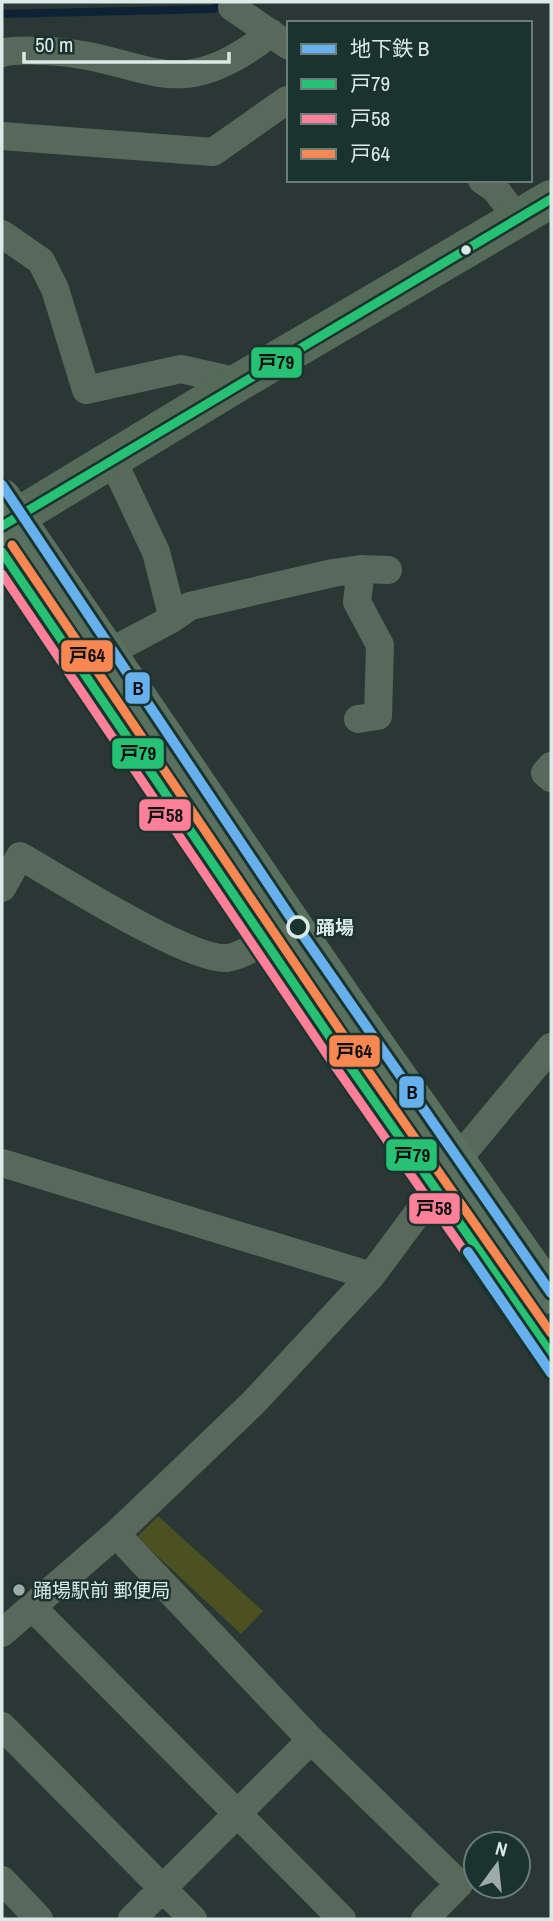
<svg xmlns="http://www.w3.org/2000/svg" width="553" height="1921" font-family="'Archivo Narrow','Noto Sans JP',sans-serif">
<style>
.green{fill:#4b5120}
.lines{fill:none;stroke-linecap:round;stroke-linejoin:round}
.stream{stroke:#0d2335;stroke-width:8}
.street{stroke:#58695b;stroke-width:28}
.secondary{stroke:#566a5a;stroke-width:38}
.primary{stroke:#59705e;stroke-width:38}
.bus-1-casing{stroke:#1b332e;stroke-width:14}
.bus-2-casing{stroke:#1b332e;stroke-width:14}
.bus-3-casing{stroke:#1b332e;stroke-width:14}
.bus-1{stroke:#26c172;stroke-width:9}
.bus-2{stroke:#ff8098;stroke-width:9}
.bus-3{stroke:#f88751;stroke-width:9}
.metro-1-casing{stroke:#1b332e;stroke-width:16}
.metro-1{stroke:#66b1ed;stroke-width:10}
.bus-dot{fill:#dceae7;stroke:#1b332e;stroke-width:2.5}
.stop-dot{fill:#1b332e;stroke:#dceae7;stroke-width:3.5}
.poi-dot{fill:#9eaba8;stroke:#1b332e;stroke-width:2.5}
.labels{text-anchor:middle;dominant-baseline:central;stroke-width:5;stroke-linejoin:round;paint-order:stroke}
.stop-label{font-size:19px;font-weight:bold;fill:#dceae7;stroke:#1b332e;text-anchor:start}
.poi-label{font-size:19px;fill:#dceae7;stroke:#1b332e;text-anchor:start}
.line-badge{stroke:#1b332e;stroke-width:2.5}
.pale-badge-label{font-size:19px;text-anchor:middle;font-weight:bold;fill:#111}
</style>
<rect width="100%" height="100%" fill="#2b3734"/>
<path class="green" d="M 158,1516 L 263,1611 L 241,1634 L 137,1537 Z"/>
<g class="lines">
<path class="stream" d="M 2,14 L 213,9 L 225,2"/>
<path class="street" d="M 232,7 L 289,46
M 2,53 C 15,49 30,51 44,51 C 146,54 171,112 271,33
M 2,136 L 213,152 L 287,100
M 482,180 L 495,189 L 518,219
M 2,234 L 41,261 L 55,289 L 86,390 L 181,369 L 239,382
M 112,459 L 156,552 L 171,611 L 170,620
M 106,654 L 170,620 L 190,606 L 333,573 L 361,569 L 388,570
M 358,719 L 378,716 L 380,645 L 357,602 L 361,569
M 551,766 L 545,773 L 551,778
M 2,888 L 20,856 C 59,878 189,961 227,958 C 239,957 255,946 267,942
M 2,1163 L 371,1276
M 116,1534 L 311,1740 L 459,1884 L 425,1919
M 33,1608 L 342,1919
M 2,1633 L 116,1534 L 254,1402 L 371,1276 L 457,1160 L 551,1047
M 2,1726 L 193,1919
M 2,1880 L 39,1919
M 132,1919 L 311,1740"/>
<path class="secondary" d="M 2,526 L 239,382 L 551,199"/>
<path class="primary" d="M 2,498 L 348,1006 L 551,1295
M 2,552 L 340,1052 L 551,1354"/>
<g class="bus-1-casing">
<path id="bus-1" d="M 2,526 L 551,199
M 2,552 L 340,1052 L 551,1354"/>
</g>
<g class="bus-2-casing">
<path id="bus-2" d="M 2,574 L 330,1059 L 541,1361"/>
</g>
<g class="bus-3-casing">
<path id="bus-3" d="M 12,545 L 350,1045 L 551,1333"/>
</g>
<use href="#bus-1" class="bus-1"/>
<use href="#bus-2" class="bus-2"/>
<use href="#bus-3" class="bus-3"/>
<g class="metro-1-casing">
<path id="metro-1" d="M 2,485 L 289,915 L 551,1293
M 468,1252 L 551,1373"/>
</g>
<use href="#metro-1" class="metro-1"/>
</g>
<circle class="bus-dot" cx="466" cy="250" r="6"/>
<circle class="stop-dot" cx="298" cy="927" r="10"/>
<circle class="poi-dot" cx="19" cy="1590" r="7"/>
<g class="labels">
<g class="stop-label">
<text x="316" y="927">踊場</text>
</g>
<g class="poi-label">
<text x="33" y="1590">踊場駅前 郵便局</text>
</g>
</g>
<g class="line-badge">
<rect x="250" y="346" width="53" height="33" rx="7" fill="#26c172"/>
<rect x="60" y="639" width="54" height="34" rx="7" fill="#f88751"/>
<rect x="124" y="671" width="27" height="34" rx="7" fill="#66b1ed"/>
<rect x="111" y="737" width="54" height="33" rx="7" fill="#26c172"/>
<rect x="138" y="798" width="54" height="34" rx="7" fill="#ff8098"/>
<rect x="328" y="1034" width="53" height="34" rx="7" fill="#f88751"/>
<rect x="398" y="1075" width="27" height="34" rx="7" fill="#66b1ed"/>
<rect x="385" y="1138" width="53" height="34" rx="7" fill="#26c172"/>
<rect x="408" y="1192" width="53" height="33" rx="7" fill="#ff8098"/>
</g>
<g class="pale-badge-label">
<text x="276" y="369">戸79</text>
<text x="87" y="662">戸64</text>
<text x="138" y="695">B</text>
<text x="138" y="760">戸79</text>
<text x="165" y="822">戸58</text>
<text x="354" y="1058">戸64</text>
<text x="412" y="1099">B</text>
<text x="412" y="1162">戸79</text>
<text x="434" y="1215">戸58</text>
</g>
<rect width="553" height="1921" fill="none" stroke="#dceae7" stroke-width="7"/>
<rect x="287" y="21" width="245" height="161" fill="#1b332e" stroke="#687c78" stroke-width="2"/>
<rect x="301" y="44" width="35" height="10" fill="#66b1ed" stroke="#687c78" stroke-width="2"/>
<text x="350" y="56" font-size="21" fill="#dceae7">地下鉄 B</text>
<rect x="301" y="79" width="35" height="10" fill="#26c172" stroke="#687c78" stroke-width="2"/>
<text x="350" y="91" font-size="21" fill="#dceae7">戸79</text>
<rect x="301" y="114" width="35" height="10" fill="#ff8098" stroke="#687c78" stroke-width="2"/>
<text x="350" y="126" font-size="21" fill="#dceae7">戸58</text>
<rect x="301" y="149" width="35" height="10" fill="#f88751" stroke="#687c78" stroke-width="2"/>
<text x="350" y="161" font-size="21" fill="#dceae7">戸64</text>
<g transform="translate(497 1865) rotate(15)"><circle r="33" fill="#1b332e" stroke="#687c78" stroke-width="2"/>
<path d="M0-5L12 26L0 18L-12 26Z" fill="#9eaba8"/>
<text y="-10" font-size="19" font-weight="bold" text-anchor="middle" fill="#dceae7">N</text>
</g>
<path d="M24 52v10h205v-10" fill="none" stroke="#dceae7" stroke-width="3.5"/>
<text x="35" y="52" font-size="21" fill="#dceae7" stroke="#1b332e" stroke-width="5" paint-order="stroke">50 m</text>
</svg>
